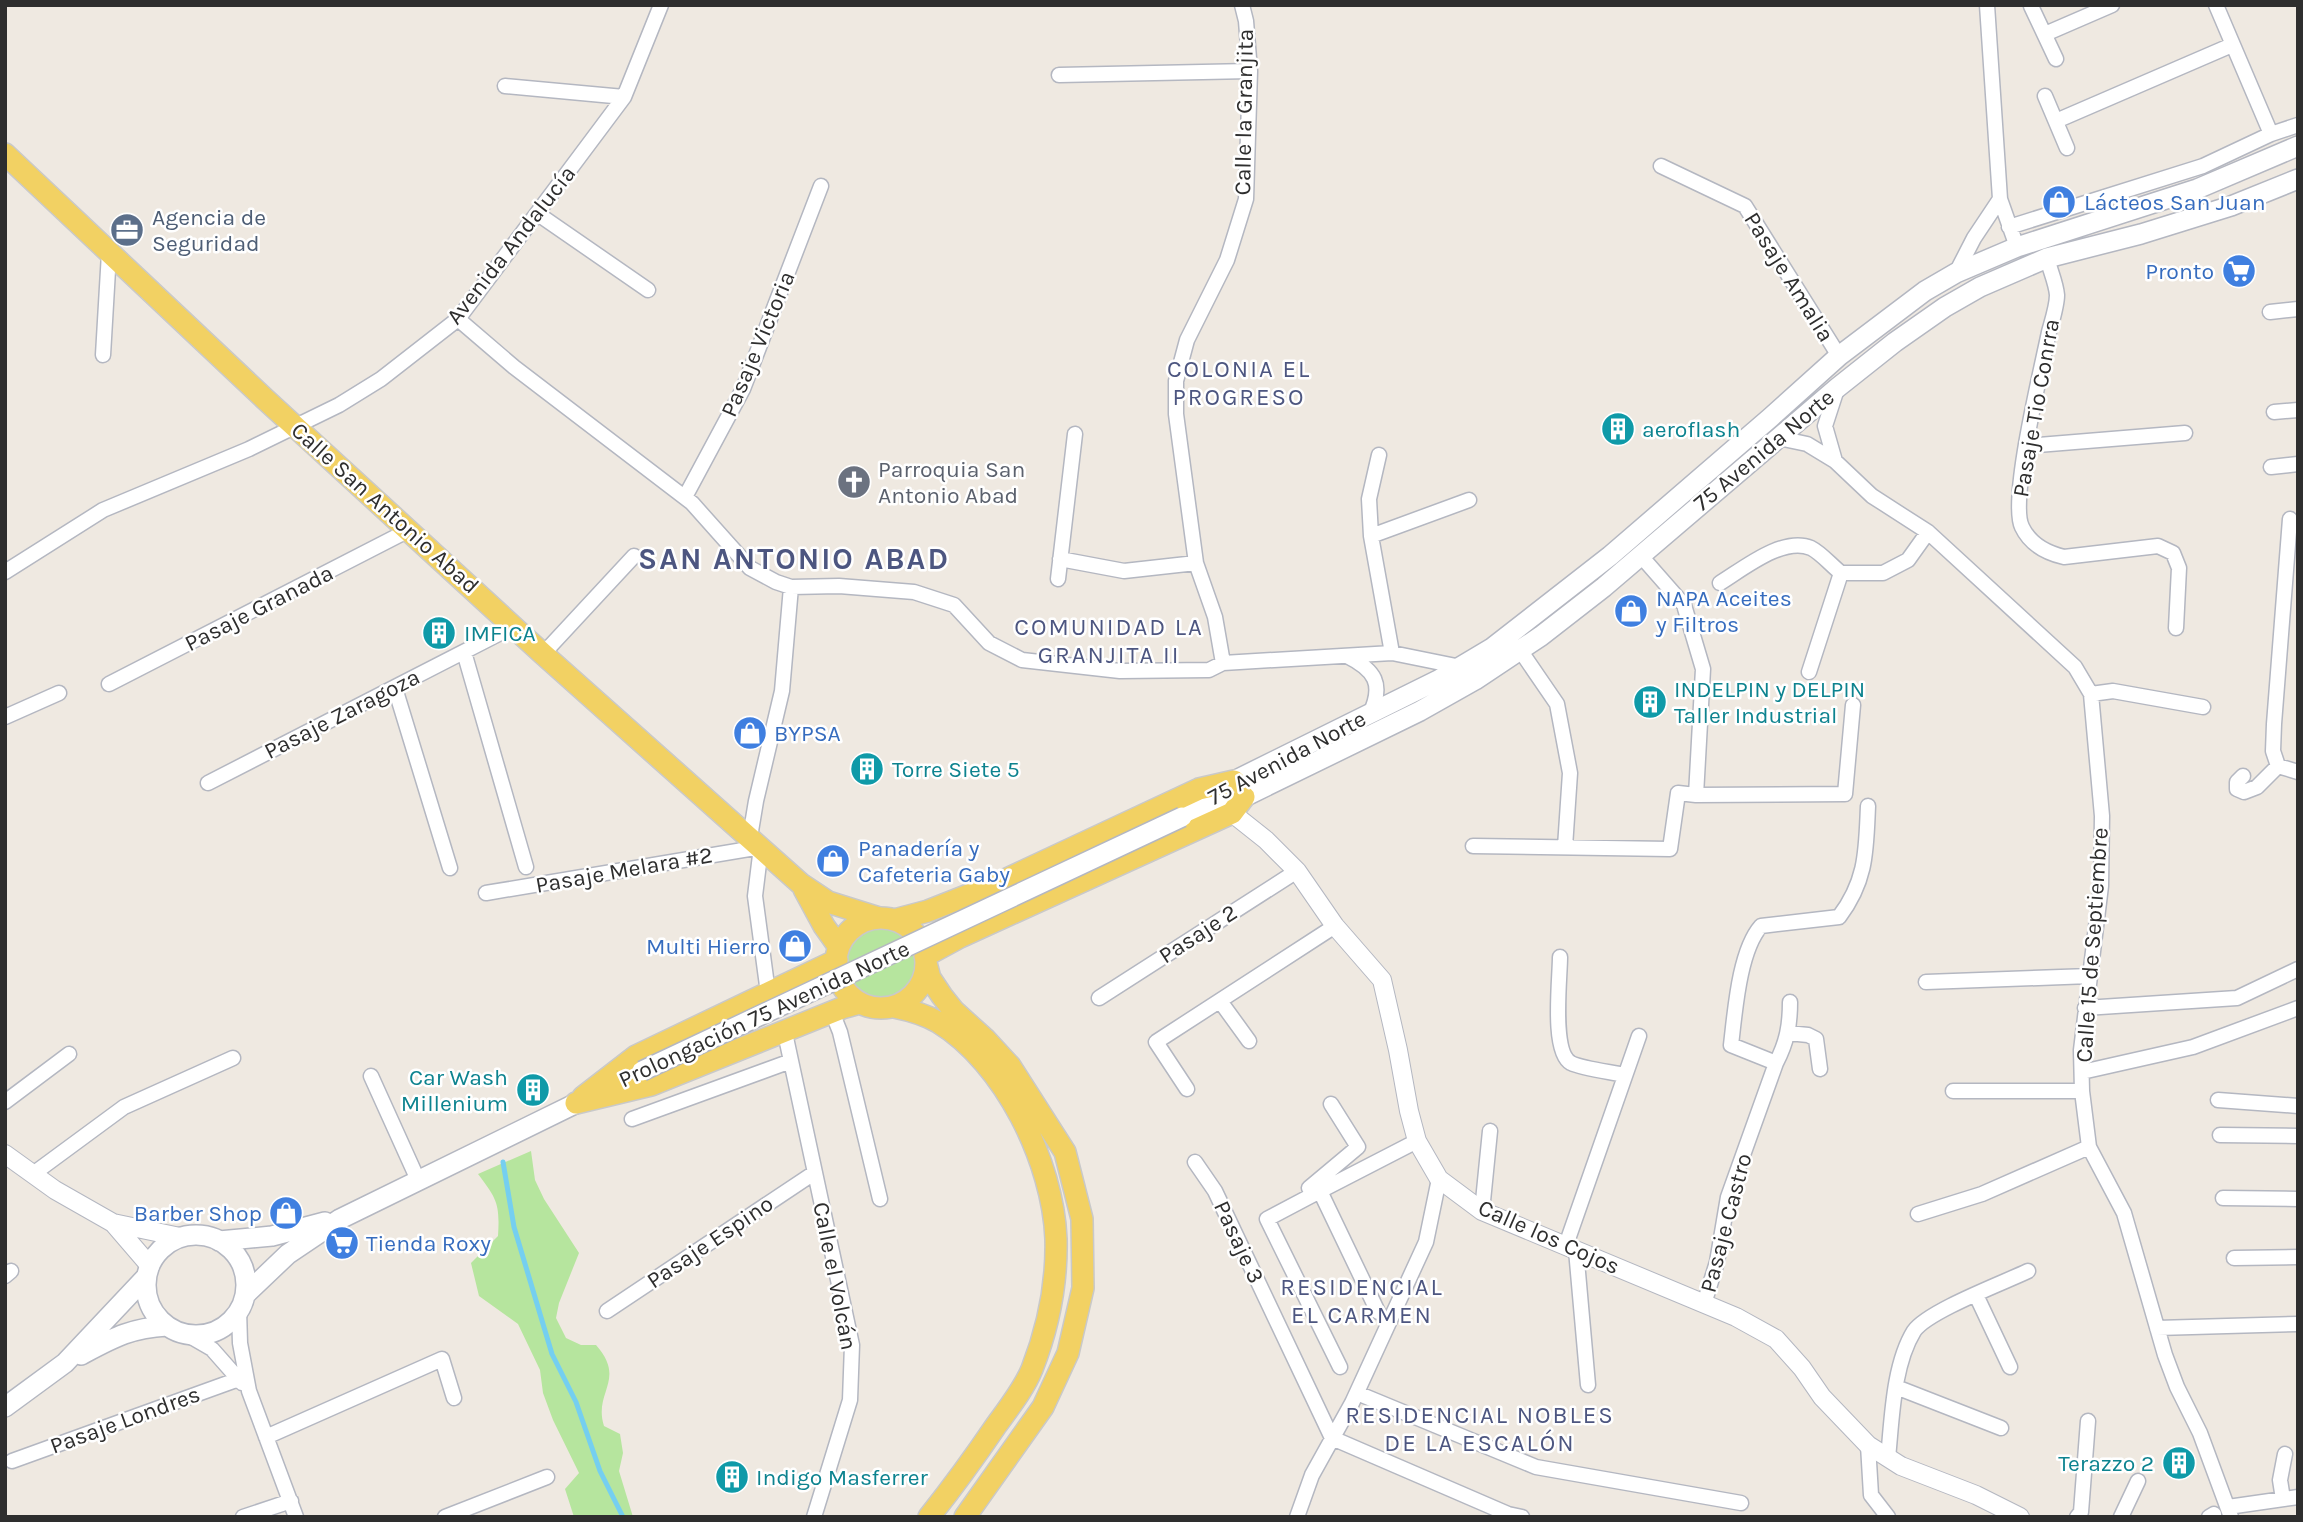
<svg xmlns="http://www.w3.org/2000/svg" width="2303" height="1522" font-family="Karla,sans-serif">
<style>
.green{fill:#b6e59e}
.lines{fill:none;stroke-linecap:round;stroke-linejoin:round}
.stream{stroke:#75cff0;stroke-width:5}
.minor-casing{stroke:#b4b7c1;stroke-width:17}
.tertiary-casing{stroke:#b4b7c1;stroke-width:20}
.secondary-casing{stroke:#b4b7c1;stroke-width:22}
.primary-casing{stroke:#c9c9c9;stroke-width:24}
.minor{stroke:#fff;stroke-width:14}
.tertiary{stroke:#fff;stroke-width:18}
.secondary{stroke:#fff;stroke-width:19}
.primary{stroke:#f2d163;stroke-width:21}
.secondary-bridge-casing{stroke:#b4b7c1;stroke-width:22;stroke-linecap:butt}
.secondary-bridge{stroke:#fff;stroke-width:19}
.labels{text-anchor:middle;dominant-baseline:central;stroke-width:5;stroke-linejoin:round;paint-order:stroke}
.street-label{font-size:23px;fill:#2e2e2e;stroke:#fff}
.shop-label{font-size:23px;fill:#366cbe;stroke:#fff;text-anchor:start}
.service-label{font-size:23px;fill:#4e5e75;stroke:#fff;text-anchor:start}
.culture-label{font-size:23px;fill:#0d838f;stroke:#fff;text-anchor:start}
.worship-label{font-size:23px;fill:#5b616d;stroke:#fff;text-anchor:start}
.neighbourhood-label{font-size:24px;letter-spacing:2px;fill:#4d5680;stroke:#fff}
.district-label{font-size:30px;font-weight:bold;letter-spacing:2px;fill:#4d5680;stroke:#fff}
</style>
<rect width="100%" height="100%" fill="#efe9e1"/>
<path class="green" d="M845 961a37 37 0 1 1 74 0a37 37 0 1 1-74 0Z
M 531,1151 L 535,1180 L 544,1199 L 579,1253 L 559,1303 L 556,1318 L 566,1338 L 581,1345 L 596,1345 C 627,1380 593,1392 604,1426 L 620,1434 L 623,1453 L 619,1471 L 633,1517 L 574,1517 L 565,1489 L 579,1473 L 553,1420 L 543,1393 L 540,1370 L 518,1324 L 479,1296 L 471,1263 L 498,1236 C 500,1204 497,1199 478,1174 Z"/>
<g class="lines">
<path class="stream" d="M 503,1162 L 514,1227 L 552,1354 L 576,1402 L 600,1471 L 623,1517"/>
<g class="minor-casing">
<path id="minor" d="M 1987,5 L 2000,199 L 2017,247
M 2216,5 L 2271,134
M 2031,6 L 2056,59
M 2045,34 L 2112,5
M 1059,75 L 1250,71
M 505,86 L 624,97
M 2045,96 L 2067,148
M 2056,121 L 2232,45
M 1661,166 L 1745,206 L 1839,356
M 538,214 L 648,290
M 2009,227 L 2203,166 L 2271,134 L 2298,125
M 2047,258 C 2050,270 2056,283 2057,295 C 2057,306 2052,321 2049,332 C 2042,367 2009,501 2022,527 C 2030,544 2047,553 2064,557 L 2158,546 L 2173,553 L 2179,568 L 2176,628
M 1956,273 L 1974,238 L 2000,199
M 2270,312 L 2298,309
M 458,319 L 514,367 L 692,503 L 750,568 L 776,582 L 791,587 L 839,586 L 914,592 L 954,605 L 989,643 L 1022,660 L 1120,671 L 1209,670 L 1223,663 L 1392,653 L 1461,667
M 103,355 L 109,253
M 2274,412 L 2298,410
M 1779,438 L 1807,444 L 1835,461 L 1872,496 L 1928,532 L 2075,667 L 2091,694 L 2102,816 L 2101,886 L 2081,1050 L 2082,1091 L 2089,1147 L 2124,1213 L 2165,1355 L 2177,1387 L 2200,1433 L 2231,1517
M 2026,446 L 2185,433
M 1379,455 L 1369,499 L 1371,536 L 1392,653
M 1835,461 L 1825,426 L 1837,389
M 2271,467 L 2298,464
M 685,497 L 743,389 L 821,186
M 1371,536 L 1469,500
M 1060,559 L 1124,571 L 1196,563
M 5,572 L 103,510 L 249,449 L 339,405 L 381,379 L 458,319 L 624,97 L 661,5
M 1058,579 L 1075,434
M 1720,583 C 1743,569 1783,536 1811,548 C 1821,553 1831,565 1841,573 L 1883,573 L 1908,560 L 1928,532
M 1520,650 L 1557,704 L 1570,773 L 1565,847
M 464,652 L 526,867
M 543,654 L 634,556
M 1347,656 C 1375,670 1384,684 1370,714
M 1223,663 L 1215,617 L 1196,563 L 1176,414 L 1176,381 L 1187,340 L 1227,260 L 1246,199 L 1250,71 L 1246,21 L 1242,5
M 1809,672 L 1841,573
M 109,684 L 409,530
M 395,688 L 450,868
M 2091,694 L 2113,691 L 2203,707
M 5,717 L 59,693
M 2278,766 L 2273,751 L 2274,724 L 2290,519
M 2278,766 L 2298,772
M 2243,776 L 2237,782 L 2237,789 L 2244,792 L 2257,787 L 2278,766
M 208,783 L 514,626
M 1696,795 L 1845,794 L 1853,705
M 750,837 L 756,801 L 782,691 L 791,587
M 1473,846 L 1670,849 L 1678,793 L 1696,795 L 1703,669 L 1684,605 L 1641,556
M 486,893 L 761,847 L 755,896 L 768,993
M 1560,957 C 1560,979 1551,1052 1571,1063 C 1583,1069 1612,1072 1625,1075
M 1926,982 L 2090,976
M 1099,998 L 1297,871
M 1220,1001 L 1249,1041
M 2085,1008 L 2237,998 L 2298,969
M 832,1012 L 840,1032 L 880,1199
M 785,1033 L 852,1345 L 850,1400 L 814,1517
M 1788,1033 L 1808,1035 L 1816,1039 L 1820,1069
M 1776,1063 L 1731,1045 C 1735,1012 1739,951 1761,926 L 1839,917 C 1867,880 1866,850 1868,806
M 2082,1072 L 2193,1047 L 2298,1008
M 371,1076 L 418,1180
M 1187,1089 L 1156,1042 L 1335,926
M 1953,1091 L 2082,1091
M 2218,1100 L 2298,1106
M 5,1102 L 69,1054
M 632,1119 L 791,1061
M 2220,1135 L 2298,1136
M 1195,1162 L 1215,1191 L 1332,1438 L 1508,1514 L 1522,1517
M 33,1174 L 124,1107 L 233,1058
M 1309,1188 L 1358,1147 L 1331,1104
M 1320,1191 L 1267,1219 L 1340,1367
M 2223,1198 L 2298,1199
M 1482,1211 L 1490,1131
M 1918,1214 L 1982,1194 L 2089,1147
M 1566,1245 L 1639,1036
M 1576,1250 L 1588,1385
M 2234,1258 L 2298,1257
M 5,1276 L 11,1271
M 1976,1295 L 2010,1367
M 1704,1304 L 1717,1262 L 1728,1197 L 1776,1063 C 1787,1042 1790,1025 1790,1002
M 239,1310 L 240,1343 L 249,1391 L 296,1517
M 607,1311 L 814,1173
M 1378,1312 L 1320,1191 L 1417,1141
M 2157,1328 L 2298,1324
M 186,1334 L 212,1349 L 242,1383
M 1896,1387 L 2001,1428
M 1357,1393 L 1536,1467 L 1741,1503
M 266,1437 L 442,1359 L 454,1398
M 1868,1445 L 1871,1495 L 1888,1517
M 1888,1458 C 1892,1419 1893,1365 1914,1331 C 1928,1311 2003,1283 2028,1271
M 12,1461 L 239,1379
M 2283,1499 L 2280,1480 L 2285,1454
M 2228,1507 L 2298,1497
M 243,1517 L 291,1501
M 445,1517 L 547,1477
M 1297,1517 L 1312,1475 L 1352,1403 L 1426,1242 L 1439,1179
M 2077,1517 L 2081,1512 L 2088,1421
M 2121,1517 L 2138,1481
M 2209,1517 L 2214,1514"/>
</g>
<g class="tertiary-casing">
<path id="tertiary" d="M 1232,813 L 1266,840 L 1297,871 L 1335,926 L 1382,980 L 1398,1050 L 1409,1111 L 1417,1141 L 1439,1179 L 1482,1211 L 1736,1317 L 1776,1339 L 1802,1368 L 1822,1397 L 1868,1445 L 1901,1466 L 1976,1495 L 2020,1517
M 5,1154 L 55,1190 L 113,1223 L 180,1237
M 113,1223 L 150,1266"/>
</g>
<g class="secondary-casing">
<path id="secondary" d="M 1190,813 L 1203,800 L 1234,781 L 1440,679 L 1492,648 L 1610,556 L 1770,418 L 1839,356 L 1925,291 L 1956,273 L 2017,247 L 2197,189 L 2298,146
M 1189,814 L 1208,812 L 1244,797 L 1420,711 L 1475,680 L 1541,636 L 1604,587 L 1837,388 L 1895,342 L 1945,307 L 1980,287 L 2047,258 L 2141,234 L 2231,206 L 2298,179
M146 1285a50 50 0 1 1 100 0a50 50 0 1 1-100 0Z
M 219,1241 L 272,1236 L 325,1222
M 245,1295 L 288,1254 L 340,1219 L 642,1071
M 81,1355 C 113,1338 130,1328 167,1326
M 5,1407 L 65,1363 L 146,1277"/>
</g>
<g class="primary-casing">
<path id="primary" d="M 5,154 L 266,400 L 543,654 L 801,884 L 828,902 L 879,918
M 804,889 L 824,926 L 839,947
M836 963a45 45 0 1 1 90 0a45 45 0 1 1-90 0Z
M 894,920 L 928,911 L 994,885 L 1199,789 L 1234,781
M 925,956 L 960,937 L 1232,813 L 1244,797
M 926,963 L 930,978 L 942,996 L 954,1011 L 985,1039 L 1010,1066 L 1065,1152 L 1082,1219 L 1083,1288 L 1068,1353 L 1043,1407 L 965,1517
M 894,1007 C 909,1010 924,1014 938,1022 C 1005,1063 1053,1162 1056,1239 C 1057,1283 1048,1328 1032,1369 C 1024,1389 1008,1409 995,1427 C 974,1458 952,1488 929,1517
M 583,1097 L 636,1056 L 837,960
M 576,1103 L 651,1085 L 842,1008 L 860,1003"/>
</g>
<use href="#minor" class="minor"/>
<use href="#tertiary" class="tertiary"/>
<use href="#secondary" class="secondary"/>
<use href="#primary" class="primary"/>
<g class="secondary-bridge-casing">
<path id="secondary-bridge" d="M 642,1071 L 1182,817"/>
</g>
<use href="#secondary-bridge" class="secondary-bridge"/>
</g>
<defs>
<g id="shop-disc" transform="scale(1.75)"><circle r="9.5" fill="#3f7fe0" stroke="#fff"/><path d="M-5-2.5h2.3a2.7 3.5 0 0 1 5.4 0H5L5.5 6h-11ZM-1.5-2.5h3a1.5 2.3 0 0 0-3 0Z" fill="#fff"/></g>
<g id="office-disc" transform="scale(1.75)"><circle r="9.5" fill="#5c6f8a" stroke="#fff"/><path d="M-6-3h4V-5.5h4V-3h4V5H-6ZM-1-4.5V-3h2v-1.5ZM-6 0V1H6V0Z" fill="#fff"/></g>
<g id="supermarket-disc" transform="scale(1.75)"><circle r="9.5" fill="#3f7fe0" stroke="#fff"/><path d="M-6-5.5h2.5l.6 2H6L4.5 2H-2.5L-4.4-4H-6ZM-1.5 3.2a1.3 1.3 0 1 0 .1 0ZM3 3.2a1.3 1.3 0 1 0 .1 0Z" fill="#fff"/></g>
<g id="building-disc" transform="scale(1.75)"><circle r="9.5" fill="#0f9aa8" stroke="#fff"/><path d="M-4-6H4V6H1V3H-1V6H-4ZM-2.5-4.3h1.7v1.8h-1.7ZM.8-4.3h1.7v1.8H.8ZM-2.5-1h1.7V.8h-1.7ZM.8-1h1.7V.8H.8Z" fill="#fff"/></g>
<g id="church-disc" transform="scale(1.75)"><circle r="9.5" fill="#6b7280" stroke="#fff"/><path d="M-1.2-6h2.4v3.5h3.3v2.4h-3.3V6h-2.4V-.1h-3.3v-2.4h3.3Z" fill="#fff"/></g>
</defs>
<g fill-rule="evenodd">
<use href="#shop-disc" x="2059" y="202"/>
<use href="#office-disc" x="127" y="230"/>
<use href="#supermarket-disc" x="2239" y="271"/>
<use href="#building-disc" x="1618" y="429"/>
<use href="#church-disc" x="854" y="482"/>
<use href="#shop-disc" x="1631" y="611"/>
<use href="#building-disc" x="439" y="633"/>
<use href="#building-disc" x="1650" y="702"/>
<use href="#shop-disc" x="750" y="733"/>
<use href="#building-disc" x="867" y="769"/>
<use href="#shop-disc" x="833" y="861"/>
<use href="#shop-disc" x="795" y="946"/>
<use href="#building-disc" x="533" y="1090"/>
<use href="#shop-disc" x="286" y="1213"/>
<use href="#supermarket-disc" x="342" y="1243"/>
<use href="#building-disc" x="2179" y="1463"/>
<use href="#building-disc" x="732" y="1477"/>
</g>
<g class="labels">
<g class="street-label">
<text transform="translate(1244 112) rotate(-89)">Calle la Granjita</text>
<text transform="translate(511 245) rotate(-52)">Avenida Andalucía</text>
<text transform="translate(1789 277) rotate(58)">Pasaje Amalia</text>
<text transform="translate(758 344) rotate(-67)">Pasaje Victoria</text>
<text transform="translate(2036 408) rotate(-80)">Pasaje Tio Conrra</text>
<text transform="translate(1764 450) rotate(-40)">75 Avenida Norte</text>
<text transform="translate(385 508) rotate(42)">Calle San Antonio Abad</text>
<text transform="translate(259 608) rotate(-27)">Pasaje Granada</text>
<text transform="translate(342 714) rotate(-27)">Pasaje Zaragoza</text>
<text transform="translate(1287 758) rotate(-28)">75 Avenida Norte</text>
<text transform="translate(624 870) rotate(-10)">Pasaje Melara #2</text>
<text transform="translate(1198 934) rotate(-33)">Pasaje 2</text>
<text transform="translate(2092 945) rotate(-86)">Calle 15 de Septiembre</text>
<text transform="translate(764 1014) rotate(-25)">Prolongación 75 Avenida Norte</text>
<text transform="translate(1726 1223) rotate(-75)">Pasaje Castro</text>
<text transform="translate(1549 1237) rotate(24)">Calle los Cojos</text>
<text transform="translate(710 1242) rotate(-34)">Pasaje Espino</text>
<text transform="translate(1239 1242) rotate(65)">Pasaje 3</text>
<text transform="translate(835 1276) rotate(79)">Calle el Volcán</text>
<text transform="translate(125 1420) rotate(-20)">Pasaje Londres</text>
</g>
<g class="shop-label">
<text x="2084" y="202">Lácteos San Juan</text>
<text x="2214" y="271" text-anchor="end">Pronto</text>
<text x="1656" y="598">NAPA Aceites<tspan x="1656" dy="26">y Filtros</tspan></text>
<text x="774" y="733">BYPSA</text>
<text x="858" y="848">Panadería y<tspan x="858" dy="26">Cafeteria Gaby</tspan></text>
<text x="770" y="946" text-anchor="end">Multi Hierro</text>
<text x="262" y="1213" text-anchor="end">Barber Shop</text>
<text x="366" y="1243">Tienda Roxy</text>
</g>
<g class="service-label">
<text x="152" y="217">Agencia de<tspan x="152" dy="26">Seguridad</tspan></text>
</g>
<g class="culture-label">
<text x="1642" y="429">aeroflash</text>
<text x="464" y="633">IMFICA</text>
<text x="1674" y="689">INDELPIN y DELPIN<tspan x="1674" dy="26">Taller Industrial</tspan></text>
<text x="892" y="769">Torre Siete 5</text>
<text x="508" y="1077" text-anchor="end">Car Wash<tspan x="508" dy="26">Millenium</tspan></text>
<text x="2154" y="1463" text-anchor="end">Terazzo 2</text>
<text x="756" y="1477">Indigo Masferrer</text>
</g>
<g class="worship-label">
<text x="878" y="469">Parroquia San<tspan x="878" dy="26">Antonio Abad</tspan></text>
</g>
<g class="neighbourhood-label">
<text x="1239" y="369">COLONIA EL<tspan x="1239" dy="28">PROGRESO</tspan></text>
<text x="1109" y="627">COMUNIDAD LA<tspan x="1109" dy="28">GRANJITA II</tspan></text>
<text x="1362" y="1287">RESIDENCIAL<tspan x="1362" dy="28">EL CARMEN</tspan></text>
<text x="1480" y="1415">RESIDENCIAL NOBLES<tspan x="1480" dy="28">DE LA ESCALÓN</tspan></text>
</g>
<g class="district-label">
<text x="794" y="559">SAN ANTONIO ABAD</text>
</g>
</g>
<rect width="2303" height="1522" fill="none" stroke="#2e2e2e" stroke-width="14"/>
</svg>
